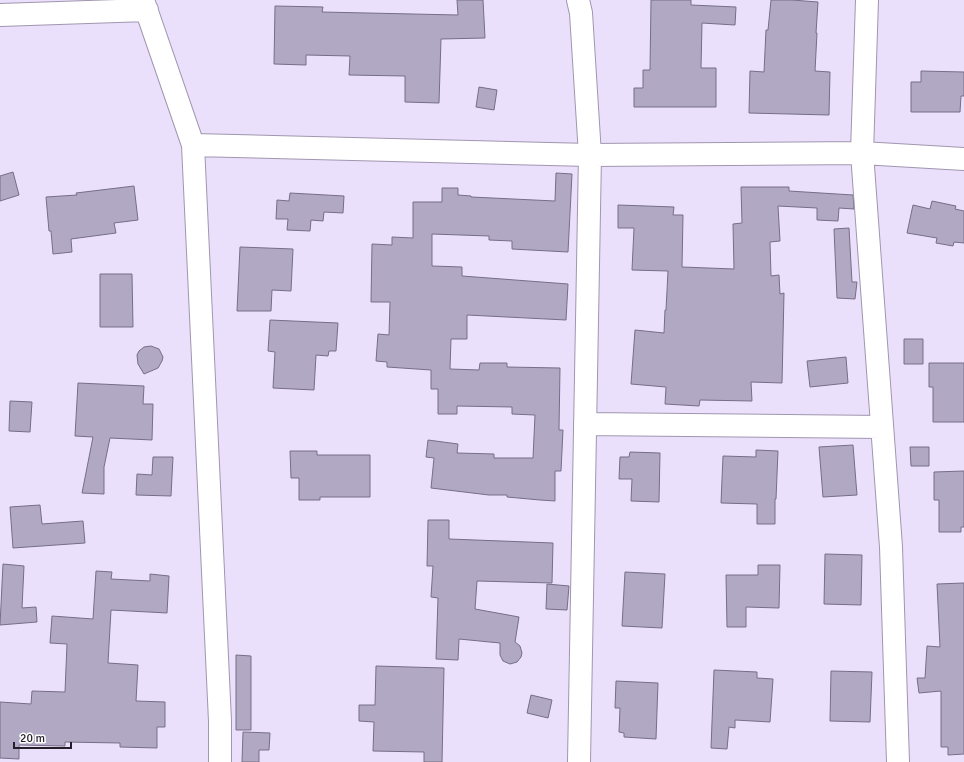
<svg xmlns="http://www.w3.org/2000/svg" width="964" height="762" font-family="Signika,sans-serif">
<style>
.building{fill:#b1a9c3;stroke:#766e86}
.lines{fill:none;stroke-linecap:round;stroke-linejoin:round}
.minor-casing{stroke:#a096af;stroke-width:24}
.minor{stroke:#fff;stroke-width:22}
</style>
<rect width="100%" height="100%" fill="#ebe0fb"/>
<path class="building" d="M 457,0 L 483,0 L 485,38 L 441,39 L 439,103 L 405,102 L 405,76 L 349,75 L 350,56 L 306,55 L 306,65 L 274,64 L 275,6 L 323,7 L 322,12 L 458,15 Z
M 651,0 L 691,0 L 691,5 L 736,7 L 735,25 L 702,23 L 701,68 L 716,68 L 716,107 L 634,107 L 634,88 L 643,88 L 643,70 L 650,70 Z
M 771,0 L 792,0 L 818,2 L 816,33 L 817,33 L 815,71 L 830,72 L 829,115 L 749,113 L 750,71 L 764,72 L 766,30 L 768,30 Z
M 921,71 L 964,72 L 964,96 L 961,96 L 960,112 L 911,112 L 911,82 L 921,82 Z
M 479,87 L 497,90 L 494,110 L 476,107 Z
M 13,172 L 19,195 L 0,201 L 0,176 Z
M 556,173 L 572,174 L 568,252 L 512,249 L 512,241 L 489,240 L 489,236 L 432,234 L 432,266 L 462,267 L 462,276 L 568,284 L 566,320 L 467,315 L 467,339 L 451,339 L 450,369 L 479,370 L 480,363 L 507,363 L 507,367 L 560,368 L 559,430 L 563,430 L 561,471 L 555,471 L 555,501 L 540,500 L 507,497 L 507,495 L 489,495 L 431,488 L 434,458 L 426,457 L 428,440 L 458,444 L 457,453 L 494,454 L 494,458 L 533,458 L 535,415 L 512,414 L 512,407 L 457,406 L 457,414 L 438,414 L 438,389 L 431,389 L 431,370 L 387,367 L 387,362 L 376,361 L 378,334 L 389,335 L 390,302 L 371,302 L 372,244 L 392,245 L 392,237 L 413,238 L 413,202 L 442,202 L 442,188 L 458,188 L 458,195 L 471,196 L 471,197 L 555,201 Z
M 134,186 L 138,220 L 114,223 L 116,233 L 71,239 L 72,252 L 53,254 L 51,231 L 49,231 L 46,197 L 77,195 L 76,193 Z
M 741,187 L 789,187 L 789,191 L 853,195 L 854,209 L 839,208 L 838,221 L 817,220 L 817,208 L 778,206 L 780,241 L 770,242 L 771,276 L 779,275 L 780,294 L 784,293 L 782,383 L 751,382 L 752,401 L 700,400 L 699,406 L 665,404 L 666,387 L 631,384 L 635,330 L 664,333 L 665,310 L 666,310 L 668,271 L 632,270 L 634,228 L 618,228 L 618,205 L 674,207 L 673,215 L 683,215 L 682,267 L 734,269 L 733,224 L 742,223 Z
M 290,193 L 344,196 L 343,213 L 324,212 L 323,221 L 311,220 L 310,231 L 287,230 L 288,219 L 276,219 L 277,200 L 289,201 Z
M 932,201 L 956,206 L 955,209 L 964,211 L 964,243 L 954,242 L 953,246 L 936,243 L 937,238 L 907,233 L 913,205 L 930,209 Z
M 849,228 L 852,282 L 857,282 L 855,299 L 837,298 L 834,229 Z
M 240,247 L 293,249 L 291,291 L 272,290 L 271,311 L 237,311 Z
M 100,274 L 132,274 L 133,327 L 100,327 Z
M 270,320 L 338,323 L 336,351 L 329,351 L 328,356 L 316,355 L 314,390 L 273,388 L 275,352 L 268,351 Z
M 904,339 L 923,339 L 923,364 L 904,364 Z
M 151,346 L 159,349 L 163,357 L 162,361 L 158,368 L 144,374 L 138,364 L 137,355 L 139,351 L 144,347 Z
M 846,357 L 848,383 L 810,387 L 807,361 Z
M 929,363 L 964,363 L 964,422 L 933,422 L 933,387 L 929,387 Z
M 78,383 L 144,386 L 143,404 L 153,404 L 152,440 L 110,438 L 104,467 L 104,494 L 82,493 L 93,437 L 75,436 Z
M 10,401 L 32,402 L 30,432 L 9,431 Z
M 853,445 L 857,495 L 823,497 L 819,447 Z
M 910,447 L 929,447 L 929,466 L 911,466 Z
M 756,450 L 778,451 L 776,499 L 775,499 L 775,524 L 757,524 L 757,504 L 721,503 L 723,456 L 756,457 Z
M 290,451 L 317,451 L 317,455 L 370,455 L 370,497 L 320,497 L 320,500 L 299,500 L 299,478 L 291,478 Z
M 630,452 L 660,453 L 659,502 L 631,501 L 632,479 L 619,479 L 620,457 L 629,457 Z
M 153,457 L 173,457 L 171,496 L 136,495 L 137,474 L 152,475 Z
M 964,471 L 964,527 L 961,527 L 961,532 L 939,532 L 939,500 L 934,500 L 934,472 Z
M 40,505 L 42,524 L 83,521 L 85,543 L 13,548 L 10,507 Z
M 428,520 L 449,520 L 449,539 L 553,543 L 552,583 L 477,581 L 475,609 L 519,617 L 515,642 L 520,646 L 522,653 L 521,657 L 517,662 L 510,664 L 503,661 L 500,655 L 500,643 L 459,639 L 458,660 L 436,659 L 438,598 L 431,597 L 433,566 L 427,566 Z
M 825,554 L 862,555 L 861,605 L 824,604 Z
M 3,564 L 24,566 L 22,608 L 36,607 L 37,622 L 0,625 Z
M 758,565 L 780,565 L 779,608 L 746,607 L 746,627 L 727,627 L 726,575 L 758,575 Z
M 96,571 L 112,572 L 111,579 L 150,581 L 150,574 L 169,576 L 167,613 L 111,610 L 108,663 L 138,665 L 136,701 L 165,702 L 165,727 L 157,727 L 157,748 L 120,747 L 120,743 L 65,742 L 65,746 L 19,745 L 19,759 L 0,758 L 0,702 L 31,704 L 32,691 L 65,692 L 67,644 L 50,643 L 52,616 L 93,619 Z
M 625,572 L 665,574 L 662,628 L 622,626 Z
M 964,583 L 964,754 L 948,755 L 948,747 L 941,747 L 941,691 L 919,693 L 917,678 L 925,678 L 927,646 L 940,647 L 937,584 Z
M 547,584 L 569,586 L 567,610 L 546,609 Z
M 236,655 L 251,656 L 251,730 L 236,730 Z
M 376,666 L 444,668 L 442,762 L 424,762 L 424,752 L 373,751 L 374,722 L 359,721 L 359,705 L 375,705 Z
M 714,670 L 757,672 L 757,678 L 773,679 L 770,722 L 735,720 L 735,728 L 729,727 L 727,749 L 711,748 Z
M 831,671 L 872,672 L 870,722 L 830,721 Z
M 616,681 L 658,683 L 656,739 L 624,737 L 624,733 L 619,732 L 620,708 L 615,708 Z
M 531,695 L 552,700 L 548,718 L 527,713 Z
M 243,732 L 270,733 L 269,750 L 259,750 L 259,762 L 242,762 Z"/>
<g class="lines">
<g class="minor-casing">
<path id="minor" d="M 143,0 L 193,145 L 220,721 L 220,762
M 578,0 L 581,13 L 590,155 L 579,762
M 867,0 L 862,153 L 891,547 L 898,762
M 0,15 L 147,10
M 193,145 L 590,155 L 862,153 L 964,159
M 585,424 L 882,427"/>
</g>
<use href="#minor" class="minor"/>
</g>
<path d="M14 742v6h57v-6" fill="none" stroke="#231f29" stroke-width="2"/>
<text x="20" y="742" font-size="12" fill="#231f29" stroke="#ffffff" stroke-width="3" paint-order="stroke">20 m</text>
</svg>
